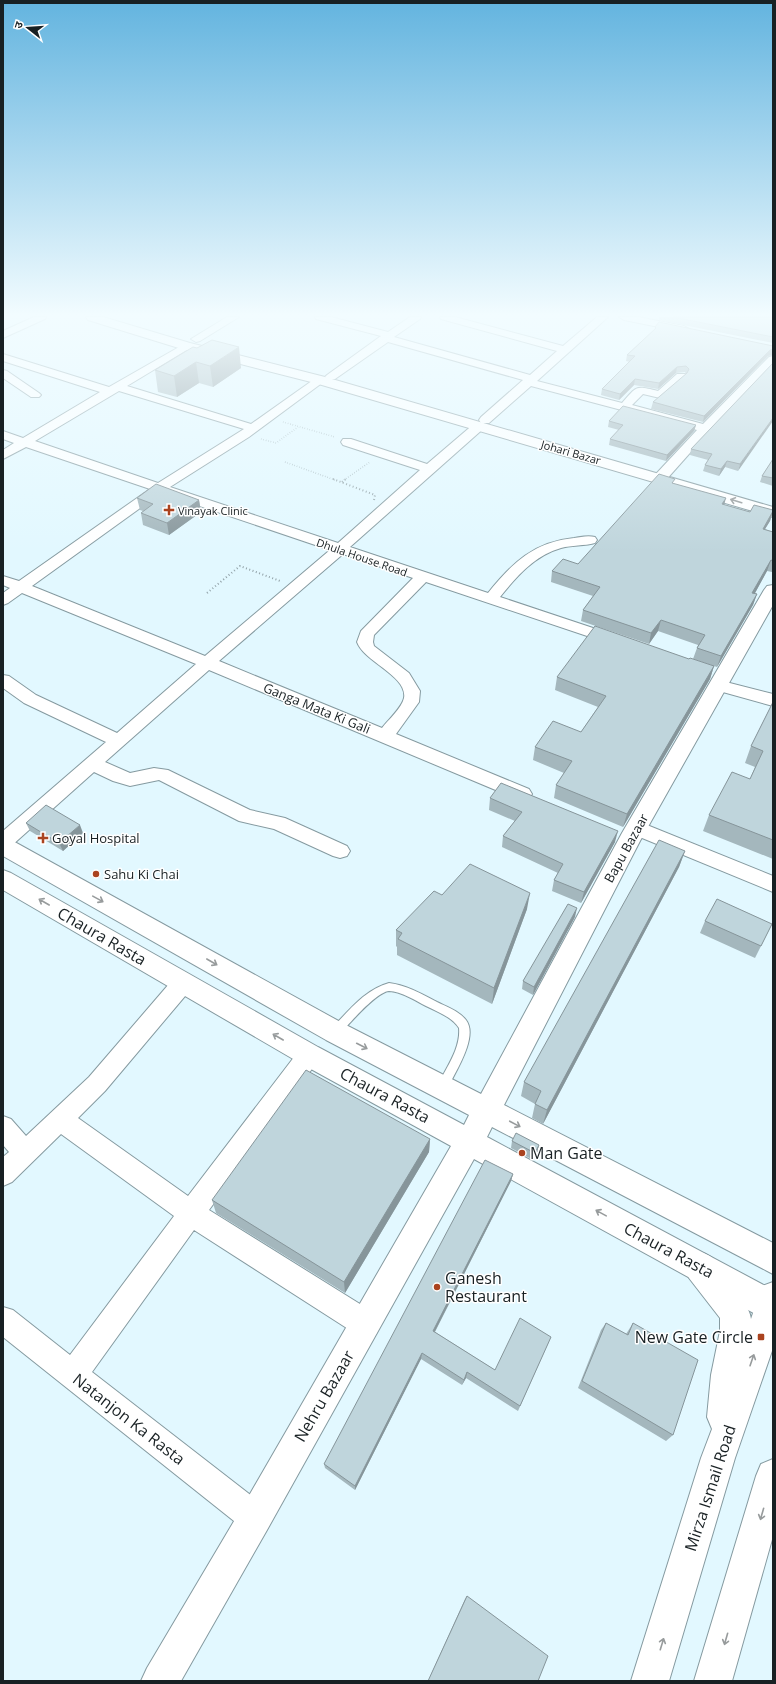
<svg xmlns="http://www.w3.org/2000/svg" width="776" height="1684" font-family="'Open Sans','Noto Sans Devanagari',sans-serif">
<style>
.lines{fill:none;stroke-linecap:round;stroke-linejoin:round}
.service-casing{stroke:#859aa0;stroke-width:2}
.minor-casing{stroke:#859aa0;stroke-width:2}
.tertiary-casing{stroke:#859aa0;stroke-width:2}
.trunk-casing{stroke:#859aa0;stroke-width:2}
.path-far1{stroke:#92a2a8;stroke-width:1.5;stroke-dasharray:0.5 2;stroke-linecap:butt}
.path{stroke:#92a2a8;stroke-width:2;stroke-dasharray:1 2.5;stroke-linecap:butt}
.service{fill:#fff;fill-rule:evenodd}
.minor{fill:#fff;fill-rule:evenodd}
.tertiary{fill:#fff;fill-rule:evenodd}
.trunk{fill:#fff;fill-rule:evenodd}
.wall{fill:#a4b7bd}
.shaded-wall{fill:#86959a}
.building{fill:#bfd5dc;stroke:#86959a}
.oneway{stroke:#979b9c}
.poi-dot{fill:#aa431f;stroke:#fff;stroke-width:1.5}
.labels{text-anchor:middle;dominant-baseline:central;stroke-width:3;stroke-linejoin:round;paint-order:stroke}
.far-street-label{font-size:11px;fill:#182023;stroke:#fff}
.far-poi-label{font-size:11px;fill:#182023;stroke:#fff;text-anchor:start}
.street-label{font-size:13px;fill:#182023;stroke:#fff}
.poi-label{font-size:13px;fill:#182023;stroke:#fff;text-anchor:start}
.near-street-label{font-size:16px;fill:#182023;stroke:#fff}
.near-poi-label{font-size:16px;fill:#182023;stroke:#fff;text-anchor:start}
</style>
<rect width="100%" height="100%" fill="#e2f8ff"/>
<g class="lines">
<g class="service-casing">
<path id="service" d="M 389,983 C 406,985 422,994 437,1002 C 447,1007 459,1011 466,1020 C 479,1037 454,1074 446,1091 L 442,1092 L 438,1091 L 437,1087 C 445,1069 461,1049 459,1028 C 452,1017 438,1012 426,1006 C 416,1001 401,991 389,991 C 376,992 348,1025 339,1035 L 335,1037 L 331,1035 L 330,1032 L 331,1029 C 349,1011 364,990 389,983 Z"/>
</g>
<g class="minor-casing">
<path id="minor" d="M 34,317 L 46,317 L 45,319 L 3,338 L 3,331 Z
M 227,317 L 239,317 L 200,341 L 196,342 L 191,339 Z
M 315,317 L 331,317 L 388,332 L 410,317 L 421,317 L 420,319 L 394,337 L 530,375 L 557,351 L 441,319 L 440,317 L 455,317 L 563,346 L 597,317 L 608,317 L 537,381 L 622,403 C 637,386 635,385 658,391 L 677,374 L 685,374 L 687,376 L 685,378 L 664,397 L 660,398 L 643,394 L 632,405 L 703,424 L 769,357 L 773,356 L 773,365 L 713,427 L 665,481 L 655,481 L 653,478 L 655,475 L 697,430 L 531,386 L 489,423 L 481,423 L 479,420 L 481,417 L 523,380 L 388,342 L 335,379 L 327,379 L 325,377 L 327,375 L 381,336 L 316,319 Z
M 619,317 L 638,317 L 684,326 L 689,329 L 684,332 L 624,320 Z
M 186,343 L 191,346 L 190,348 L 127,386 L 251,424 L 316,378 L 324,378 L 326,380 L 249,437 L 170,487 L 338,543 L 420,470 L 343,445 L 341,442 L 343,439 L 351,439 L 427,464 L 475,423 L 483,423 L 485,426 L 483,429 L 350,547 L 488,593 C 512,563 534,542 574,538 C 581,537 588,535 595,537 L 597,540 L 595,543 C 584,546 572,545 561,548 C 535,555 516,577 500,597 L 620,637 L 622,640 L 620,643 L 614,645 L 608,643 L 426,582 L 374,635 L 373,642 L 374,646 L 409,673 L 420,691 L 419,702 L 396,734 L 529,789 L 532,794 L 529,799 L 523,801 L 517,799 L 209,670 L 105,762 L 130,773 L 154,768 L 168,770 L 250,810 L 285,818 L 347,846 L 350,851 L 347,856 L 340,858 L 333,856 L 274,829 L 239,821 L 159,780 L 130,786 L 113,781 L 94,772 L 10,847 L 3,849 L 3,831 L 106,742 L 24,703 L 3,688 L 3,675 L 9,676 L 36,695 L 117,733 L 196,664 L 22,593 L 8,603 L 3,605 L 3,593 L 10,588 L 3,585 L 3,576 L 19,581 L 150,489 L 26,447 L 3,459 L 3,450 L 14,443 L 3,439 L 3,431 L 23,438 L 100,392 L 3,361 L 3,354 L 109,387 ZM 119,391 L 244,429 L 158,483 L 35,441 ZM 161,493 L 330,550 L 205,656 L 32,586 ZM 343,554 L 413,578 L 361,631 L 357,642 C 364,662 408,676 404,698 C 402,708 388,720 382,728 L 219,661 Z
M 3,370 L 7,371 L 39,393 L 41,395 L 39,397 L 31,397 L 3,378 Z
M 718,680 L 773,694 L 773,706 L 712,689 L 710,685 L 712,681 Z
M 637,821 L 773,876 L 773,892 L 630,833 L 628,828 L 630,823 Z
M 183,974 L 191,977 L 194,983 L 191,989 L 105,1091 L 78,1118 L 188,1196 L 301,1048 L 309,1045 L 317,1048 L 320,1055 L 317,1062 L 209,1210 L 376,1314 L 379,1324 L 376,1334 L 366,1337 L 356,1334 L 194,1230 L 92,1372 L 266,1507 L 270,1518 L 266,1529 L 255,1533 L 244,1529 L 3,1337 L 3,1307 L 13,1310 L 70,1355 L 174,1216 L 61,1134 L 12,1182 L 3,1186 L 3,1157 L 9,1152 L 3,1145 L 3,1116 L 11,1119 L 26,1136 L 89,1077 L 175,977 Z"/>
</g>
<g class="tertiary-casing">
<path id="tertiary" d="M 86,317 L 103,317 L 190,343 L 325,377 L 773,507 L 773,517 L 315,383 L 182,349 L 88,320 Z
M 773,585 L 773,605 L 640,841 L 504,1105 L 773,1243 L 773,1274 L 492,1127 L 487,1137 L 773,1290 L 773,1319 L 770,1320 L 759,1316 L 474,1159 L 267,1530 L 181,1681 L 141,1681 L 147,1668 L 243,1506 L 451,1146 L 300,1063 L 3,890 L 3,870 L 11,873 L 318,1047 L 464,1125 L 469,1115 L 326,1040 L 3,856 L 3,838 L 11,840 L 344,1024 L 481,1094 L 622,833 L 764,590 L 767,586 Z"/>
</g>
<g class="trunk-casing">
<path id="trunk" d="M 700,1252 C 704,1253 708,1255 711,1257 C 722,1267 750,1305 751,1319 L 762,1286 L 773,1282 L 773,1348 L 735,1458 L 669,1681 L 631,1681 L 701,1458 L 712,1429 L 707,1417 L 711,1375 L 720,1331 L 720,1318 L 689,1278 L 685,1267 L 689,1256 Z
M 773,1459 L 773,1536 L 732,1681 L 694,1681 L 756,1476 L 761,1464 Z"/>
</g>
<path class="path-far1" d="M 283,422 L 335,437
M 261,439 L 276,443 L 298,427
M 285,462 L 335,480
M 344,480 L 370,462"/>
<path class="path" d="M 333,479 L 375,495 L 374,500
M 342,482 L 346,479
M 207,593 L 240,566 L 280,581"/>
<use href="#service" class="service"/>
<use href="#minor" class="minor"/>
<use href="#tertiary" class="tertiary"/>
<use href="#trunk" class="trunk"/>
</g>
<path class="wall" d="M 659,317 L 773,317 L 773,343 L 659,320 Z
M 655,327 L 768,356 L 703,422 L 651,409 L 653,402 L 686,374 L 685,372 L 676,373 L 658,389 L 634,385 L 619,400 L 601,395 L 602,389 L 630,362 L 626,361 L 627,355 L 655,329 Z
M 197,348 L 241,368 L 213,387 L 199,383 L 177,397 L 158,392 L 155,370 Z
M 773,363 L 738,471 L 725,467 L 719,476 L 703,471 L 705,465 L 708,460 L 690,455 L 691,449 Z
M 609,421 L 696,425 L 694,431 L 666,461 L 609,445 L 610,439 L 619,430 L 608,427 Z
M 773,459 L 773,486 L 760,482 L 762,476 Z
M 674,484 L 724,505 L 750,512 L 773,510 L 773,512 L 770,521 L 765,529 L 773,532 L 773,570 L 772,572 L 767,571 L 755,593 L 757,594 L 753,605 L 717,667 L 693,659 L 697,648 L 698,645 L 658,631 L 649,644 L 581,621 L 583,610 L 593,596 L 551,582 L 552,571 L 578,564 Z
M 137,498 L 199,500 L 201,512 L 169,535 L 143,525 L 141,513 L 143,511 L 140,510 Z
M 689,659 L 714,666 L 710,679 L 623,827 L 554,798 L 556,785 L 564,773 L 533,760 L 535,747 L 581,732 L 598,707 L 555,690 L 557,677 Z
M 773,702 L 773,859 L 703,831 L 709,815 L 750,779 L 755,767 L 745,763 L 751,746 Z
M 490,798 L 615,842 L 581,903 L 552,891 L 554,880 L 558,873 L 502,847 L 503,836 L 515,821 L 489,810 Z
M 26,823 L 83,833 L 63,851 L 30,831 Z
M 685,851 L 679,867 L 543,1124 L 532,1118 L 535,1104 L 521,1096 L 524,1082 Z
M 442,895 L 527,909 L 492,1004 L 397,955 L 397,947 L 396,946 L 396,930 Z
M 575,917 L 533,995 L 522,989 L 523,981 Z
M 705,921 L 772,924 L 755,958 L 700,933 Z
M 430,1139 L 429,1152 L 345,1293 L 216,1213 L 212,1200 Z
M 512,1141 L 539,1145 L 537,1152 L 533,1160 L 511,1148 Z
M 513,1174 L 511,1181 L 435,1332 L 495,1370 L 551,1337 L 518,1411 L 466,1378 L 462,1385 L 421,1359 L 355,1490 L 325,1468 L 324,1464 Z
M 606,1323 L 626,1334 L 628,1331 L 633,1323 L 673,1435 L 666,1441 L 578,1388 L 601,1330 Z
M 467,1596 L 538,1681 L 428,1681 L 465,1599 Z"/>
<path class="shaded-wall" d="M 239,347 L 241,368 L 213,387 L 210,366 Z
M 773,349 L 773,355 L 768,356 L 703,422 L 704,416 L 770,350 Z
M 196,362 L 199,383 L 177,397 L 174,376 Z
M 677,367 L 676,373 L 658,389 L 659,383 Z
M 635,379 L 634,385 L 619,400 L 620,394 Z
M 773,418 L 773,421 L 738,471 L 740,464 Z
M 696,425 L 694,431 L 666,461 L 667,455 Z
M 727,461 L 725,467 L 719,476 L 721,469 Z
M 726,498 L 723,509 L 722,504 Z
M 199,500 L 201,512 L 169,535 L 167,523 Z
M 773,511 L 770,521 L 759,539 L 763,529 Z
M 771,560 L 767,571 L 749,604 L 752,593 Z
M 757,594 L 753,605 L 717,667 L 721,656 Z
M 661,620 L 658,631 L 649,644 L 651,633 Z
M 714,666 L 710,679 L 623,827 L 627,814 Z
M 80,825 L 83,833 L 63,851 L 59,843 Z
M 618,831 L 615,842 L 581,903 L 584,892 Z
M 685,851 L 679,867 L 543,1124 L 547,1110 Z
M 530,893 L 527,909 L 492,1004 L 494,988 Z
M 577,908 L 575,917 L 533,995 L 534,987 Z
M 430,1139 L 429,1152 L 345,1293 L 344,1282 Z
M 539,1145 L 537,1152 L 533,1160 L 535,1153 Z
M 513,1174 L 511,1181 L 432,1337 L 433,1331 Z
M 422,1353 L 421,1359 L 355,1490 L 355,1486 Z
M 467,1372 L 466,1378 L 462,1385 L 464,1380 Z"/>
<path class="building" d="M 673,317 L 773,317 L 773,337 Z
M 659,322 L 773,346 L 773,349 L 770,350 L 704,416 L 653,402 L 687,373 L 689,369 L 686,366 L 677,367 L 659,383 L 635,379 L 620,394 L 602,389 L 635,356 L 627,355 L 656,328 L 655,327 Z
M 212,340 L 239,347 L 210,366 L 196,362 L 174,376 L 155,370 L 193,347 L 197,348 Z
M 773,363 L 773,418 L 740,464 L 727,461 L 721,469 L 705,465 L 712,454 L 691,449 Z
M 623,406 L 696,425 L 667,455 L 610,439 L 623,425 L 609,421 Z
M 773,459 L 773,478 L 762,476 Z
M 659,474 L 675,479 L 672,483 L 726,498 L 722,504 L 750,512 L 754,505 L 773,510 L 773,511 L 763,529 L 773,532 L 773,561 L 771,560 L 752,593 L 757,594 L 721,656 L 697,648 L 705,635 L 661,620 L 651,633 L 583,610 L 600,587 L 552,571 L 563,559 L 578,564 Z
M 156,484 L 199,500 L 167,523 L 141,513 L 153,504 L 137,498 Z
M 595,626 L 689,659 L 690,658 L 714,666 L 627,814 L 556,785 L 572,761 L 535,747 L 553,721 L 581,732 L 606,696 L 557,677 Z
M 773,702 L 773,840 L 709,815 L 732,772 L 750,779 L 763,751 L 751,746 Z
M 501,783 L 618,831 L 584,892 L 554,880 L 563,864 L 503,836 L 522,812 L 490,798 Z
M 46,805 L 80,825 L 59,843 L 26,823 Z
M 659,840 L 685,851 L 547,1110 L 535,1104 L 541,1091 L 524,1082 Z
M 470,864 L 530,893 L 494,988 L 398,939 L 402,933 L 396,930 L 434,891 L 442,895 Z
M 717,899 L 772,924 L 761,946 L 705,921 Z
M 568,904 L 577,908 L 534,987 L 523,981 Z
M 306,1070 L 430,1139 L 344,1282 L 212,1200 Z
M 516,1133 L 539,1145 L 535,1153 L 512,1141 Z
M 485,1160 L 513,1174 L 433,1331 L 495,1370 L 520,1318 L 551,1337 L 520,1406 L 467,1372 L 464,1380 L 422,1353 L 355,1486 L 324,1464 Z
M 606,1323 L 628,1335 L 633,1323 L 698,1360 L 673,1435 L 582,1381 Z
M 467,1596 L 548,1656 L 538,1681 L 428,1681 Z"/>
<defs><path id="oneway-shaft" d="M-6 0H5M1.5-3L5.5 0L1.5 3" fill="none" stroke-width="1.6" stroke-linecap="round" stroke-linejoin="round"/></defs>
<g class="oneway">
<use href="#oneway-shaft" transform="translate(736 501) rotate(-163)"/>
<use href="#oneway-shaft" transform="translate(98 899) rotate(29)"/>
<use href="#oneway-shaft" transform="translate(44 902) rotate(-150)"/>
<use href="#oneway-shaft" transform="translate(212 962) rotate(30)"/>
<use href="#oneway-shaft" transform="translate(278 1037) rotate(-150)"/>
<use href="#oneway-shaft" transform="translate(362 1046) rotate(27)"/>
<use href="#oneway-shaft" transform="translate(515 1124) rotate(28)"/>
<use href="#oneway-shaft" transform="translate(601 1213) rotate(-151)"/>
<use href="#oneway-shaft" transform="translate(752 1360) rotate(-71)"/>
<use href="#oneway-shaft" transform="translate(762 1514) rotate(106)"/>
<use href="#oneway-shaft" transform="translate(726 1639) rotate(106)"/>
<use href="#oneway-shaft" transform="translate(662 1644) rotate(-73)"/>
</g>
<linearGradient id="sky" x2="0" y2="1"><stop stop-color="#63b4df"/><stop offset="0.57" stop-color="#f2fcff"/><stop offset="1" stop-color="#f2fcff" stop-opacity="0"/></linearGradient>
<rect width="776" height="552" fill="url(#sky)"/>
<g class="poi-dot">
<path d="M167 504h4v4h4v4h-4v4h-4v-4h-4v-4h4z"/>
<path d="M41 832h4v4h4v4h-4v4h-4v-4h-4v-4h4z"/>
<circle cx="96" cy="874" r="4"/>
<circle cx="522" cy="1153" r="4"/>
<circle cx="437" cy="1287" r="4"/>
<rect x="757" y="1333" width="8" height="8" rx="2"/>
</g>
<g class="labels">
<g class="far-street-label">
<text transform="translate(571 452) rotate(16)">Johari Bazar</text>
<text transform="translate(362 557) rotate(19)">Dhula House Road</text>
</g>
<g class="far-poi-label">
<text x="178" y="510">Vinayak Clinic</text>
</g>
<g class="street-label">
<text transform="translate(317 708) rotate(22)">Ganga Mata Ki Gali</text>
<text transform="translate(626 848) rotate(-61)">Bapu Bazaar</text>
</g>
<g class="poi-label">
<text x="52" y="838">Goyal Hospital</text>
<text x="104" y="874">Sahu Ki Chai</text>
</g>
<g class="near-street-label">
<text transform="translate(102 936) rotate(30)">Chaura Rasta</text>
<text transform="translate(385 1095) rotate(28)">Chaura Rasta</text>
<text transform="translate(669 1250) rotate(28)">Chaura Rasta</text>
<text transform="translate(324 1396) rotate(-60)">Nehru Bazaar</text>
<text transform="translate(129 1419) rotate(38)">Natanjon Ka Rasta</text>
<text transform="translate(710 1488) rotate(-72)">Mirza Ismail Road</text>
</g>
<g class="near-poi-label">
<text x="530" y="1153">Man Gate</text>
<text x="445" y="1278">Ganesh<tspan x="445" dy="18">Restaurant</tspan></text>
<text x="753" y="1337" text-anchor="end">New Gate Circle</text>
</g>
</g>
<rect width="776" height="1684" fill="none" stroke="#182023" stroke-width="8"/>
<g transform="translate(28 28) rotate(287)" stroke="#ffffff" stroke-width="3" paint-order="stroke">
<path d="M0-3L7 15L0 10L-7 15Z" fill="#182023"/>
<text y="-6" font-size="11" font-weight="bold" text-anchor="middle" fill="#182023">उ</text>
</g>
</svg>
